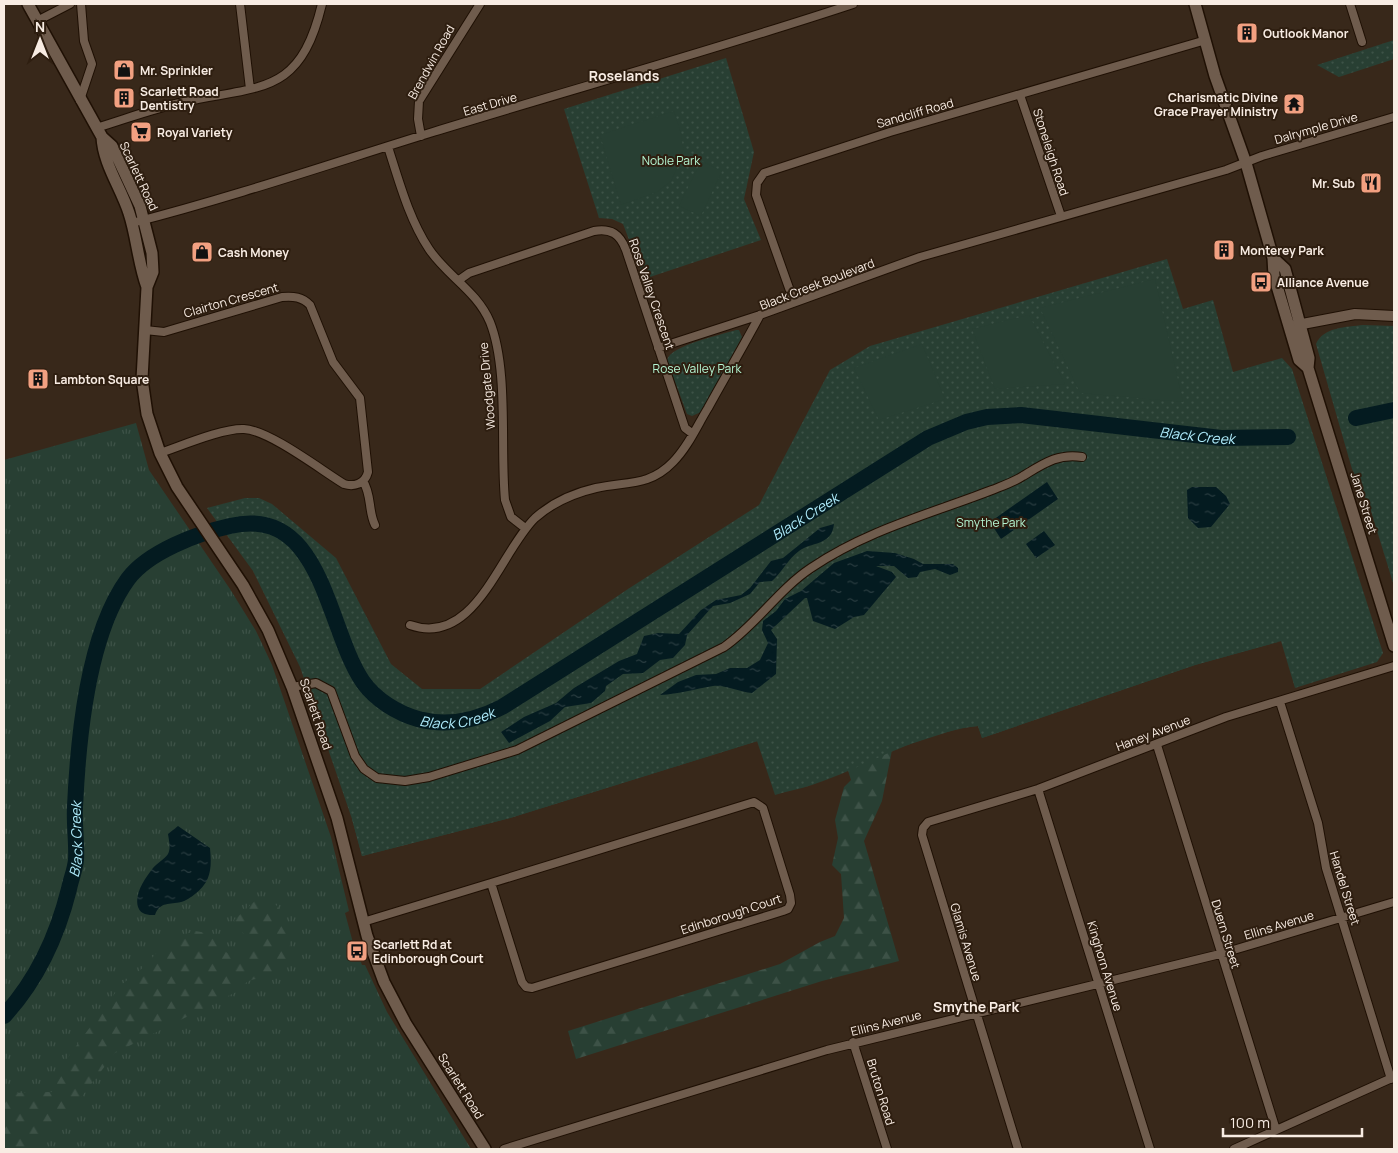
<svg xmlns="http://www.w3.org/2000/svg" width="1398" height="1153" font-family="Manrope,sans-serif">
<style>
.grass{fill:url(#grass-tufts)}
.forest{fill:url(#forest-firs)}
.park{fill:url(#park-dots)}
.pitch{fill:#283f33}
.water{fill:url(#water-ripples)}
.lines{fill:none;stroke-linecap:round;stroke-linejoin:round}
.river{stroke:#041b20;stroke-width:16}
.minor-casing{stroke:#1f1004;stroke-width:10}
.tertiary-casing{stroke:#1f1004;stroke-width:12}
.secondary-casing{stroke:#1f1004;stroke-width:14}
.minor{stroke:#6f5c4d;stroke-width:8}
.tertiary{stroke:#6f5c4d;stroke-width:10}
.secondary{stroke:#6f5c4d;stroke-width:11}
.labels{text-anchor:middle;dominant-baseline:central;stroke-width:4;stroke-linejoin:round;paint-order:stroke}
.poi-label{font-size:12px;font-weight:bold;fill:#f8ece3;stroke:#2e1e10;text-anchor:start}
.street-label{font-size:12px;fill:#f8ece3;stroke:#2e1e10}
.park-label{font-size:12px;fill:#b4f5d2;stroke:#2e1e10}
.neighbourhood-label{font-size:14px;font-weight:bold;fill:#f8ece3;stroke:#2e1e10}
.water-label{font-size:14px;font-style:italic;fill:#afecfc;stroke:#2e1e10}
</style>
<defs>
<pattern id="grass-tufts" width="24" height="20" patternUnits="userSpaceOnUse" patternTransform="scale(1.25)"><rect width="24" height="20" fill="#283f33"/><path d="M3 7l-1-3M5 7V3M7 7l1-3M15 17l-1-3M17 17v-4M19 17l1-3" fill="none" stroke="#3d5247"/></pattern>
<pattern id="forest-firs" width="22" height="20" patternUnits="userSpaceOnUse" patternTransform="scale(1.25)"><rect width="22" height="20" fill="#283f33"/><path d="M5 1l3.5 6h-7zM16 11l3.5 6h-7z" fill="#3d5247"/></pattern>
<pattern id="park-dots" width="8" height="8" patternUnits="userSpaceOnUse" patternTransform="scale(1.25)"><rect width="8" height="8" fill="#283f33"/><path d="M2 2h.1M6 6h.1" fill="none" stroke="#3d5247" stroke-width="1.8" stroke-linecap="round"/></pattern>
<pattern id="water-ripples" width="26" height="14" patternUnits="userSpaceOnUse" patternTransform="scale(1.25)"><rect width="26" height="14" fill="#041b20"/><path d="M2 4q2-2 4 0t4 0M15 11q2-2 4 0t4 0" fill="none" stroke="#293c40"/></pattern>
</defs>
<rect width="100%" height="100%" fill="#38281a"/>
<path class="grass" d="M 136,423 L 149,470 L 230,589 L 256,631 L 272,665 L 331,837 L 349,911 L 345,913 L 356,954 L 358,954 L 362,965 L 365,965 L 387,1012 L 471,1149 L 4,1149 L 4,460 Z"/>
<path class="forest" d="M 1282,641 L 1195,665 L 982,738 L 978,726 L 960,728 L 892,750 L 882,801 L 864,841 L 899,961 L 822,981 L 576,1059 L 568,1031 L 780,964 L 820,942 L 835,936 L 844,918 L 841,874 L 832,865 L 838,838 L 835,820 L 844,787 L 851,780 L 840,746 L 758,741 L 510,818 L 362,856 L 352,819 L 369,786 Z
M 268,897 C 275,904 287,915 289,925 C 293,941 288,966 274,975 C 260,983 253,972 236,992 L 115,1053 L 69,1113 L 22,1149 L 4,1149 L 4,1096 L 8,1093 L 53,1092 L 63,1064 L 121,985 L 144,967 L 168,940 L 195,931 L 213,934 L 227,953 L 243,953 L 249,942 L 234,920 L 257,899 Z"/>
<path class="park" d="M 1394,40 L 1394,59 L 1339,77 L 1317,65 Z
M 726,58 L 754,152 L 744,199 L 761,240 L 644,279 L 623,224 L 612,219 L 599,218 L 564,109 Z
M 1167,259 L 1183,309 L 1213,300 L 1233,372 L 1282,358 L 1292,369 L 1383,653 L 1377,662 L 1295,688 L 1281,641 L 1195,665 L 982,738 L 978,726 C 918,733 868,766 812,785 C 800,789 788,791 775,795 L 757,741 L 510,818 L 362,856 L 352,819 L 300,667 L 253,571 L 207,508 L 245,498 L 259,498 L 272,504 L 336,558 L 391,664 L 422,689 L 480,689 L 628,589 L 759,505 L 830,370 L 870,346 Z
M 1363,325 L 1394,326 L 1394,586 L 1370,508 L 1352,469 L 1316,344 C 1323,327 1347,327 1363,325 Z
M 736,330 L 739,330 L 742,337 L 701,412 L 692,416 L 687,414 L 667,360 C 671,345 721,335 736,330 Z"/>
<path class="pitch" d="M 674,111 L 681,134 L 684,154 L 671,181 L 657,192 L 621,205 L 600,135 Z
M 701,161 L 722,171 L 701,216 L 679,206 Z
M 1155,279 L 1183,402 L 1080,393 L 1040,308 Z
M 1029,315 L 1065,384 L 995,389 L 972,329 Z
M 922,344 L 945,399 L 879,420 L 854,368 Z"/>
<path class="water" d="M 1047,482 L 1058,499 L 1001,539 L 990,522 Z
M 1192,487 L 1216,487 L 1226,496 L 1230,504 L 1211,527 L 1198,528 L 1188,518 L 1187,490 Z
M 834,524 C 832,546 810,542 799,551 C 788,559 782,572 772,581 L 760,582 L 750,594 L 730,603 L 713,606 L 687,635 L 685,645 L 673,658 L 660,660 L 643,673 L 623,674 L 606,686 L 605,691 L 591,703 L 565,707 L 550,721 L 509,743 L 501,732 L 524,717 L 556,703 L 574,688 L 619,661 L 637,654 L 644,636 L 658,633 L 679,634 L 701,610 L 716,600 L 741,595 L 750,588 L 771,561 L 783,558 L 820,528 Z
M 1044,531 L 1055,545 L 1036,558 L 1026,544 Z
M 867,551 L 895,553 L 914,559 L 923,564 L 953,564 L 958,568 L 958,572 L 950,575 L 935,569 L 920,572 L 917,577 L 908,578 L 894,566 L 876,566 L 892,572 L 896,577 L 864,615 L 854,617 L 835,629 L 813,621 L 807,598 L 805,598 L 771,630 L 777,639 L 776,674 L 752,693 C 740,692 722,684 713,686 C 694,689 680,694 660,695 L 678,682 L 696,675 L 716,674 L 730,668 L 747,668 L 760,660 L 768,643 L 762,630 L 763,621 L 776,611 L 785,599 L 801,591 L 834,563 Z
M 178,826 L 210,848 C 212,868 211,882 195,894 C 191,897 186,901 181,902 C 170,905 160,901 155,915 C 148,915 141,915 138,907 C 134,894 145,878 153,868 C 157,863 165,859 168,854 C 171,848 169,841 168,834 Z"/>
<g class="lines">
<g class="river">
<path d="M 1356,418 L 1394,410"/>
<path id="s1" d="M 4,1016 C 38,979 57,937 69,889 C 71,879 75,870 76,860 C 77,843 74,825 75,807 C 78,740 87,635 128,579 C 148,552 198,533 230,526 C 323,504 326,628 363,682 C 376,700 397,713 418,719 C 448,727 475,721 502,707 L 928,438 L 966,422 L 987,417 L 1021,415 L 1221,438 L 1288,437"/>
</g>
<g class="minor-casing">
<path id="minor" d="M 240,4 L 250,89
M 1350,4 L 1362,42
M 37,21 L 70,4
M 1020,95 L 1061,216
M 80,100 L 92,64 L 84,41 L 81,4
M 96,128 C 126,119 154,108 184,102 C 263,85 300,95 322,4
M 421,136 L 418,119 L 419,101 L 480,4
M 388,147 C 399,181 409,219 429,249 C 447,276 477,291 490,322 C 509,370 500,448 505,500 L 511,517 L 525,528
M 132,223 C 233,197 333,163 433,132 C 573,89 714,50 853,4
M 459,280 L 469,273 L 594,231 C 611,228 620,234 626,250 L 685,428 L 693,434
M 794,302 L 756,195 L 757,183 L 764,173 L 890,132 L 1206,40
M 145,330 L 164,332 L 282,297 C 294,296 302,297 310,305 L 333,362 L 360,398 L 368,472 C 365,484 354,487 344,484 C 321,470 269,430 244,429 C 223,428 181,446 160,453
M 658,348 L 760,315 L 920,257 L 1226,170 L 1262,156 L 1394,117
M 363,481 C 372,495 368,511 375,525
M 410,625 C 475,648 500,552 535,518 C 552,503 574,493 596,488 C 626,481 649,487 673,462 C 688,447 697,426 708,408 C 725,377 743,347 760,315
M 292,687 L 316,683 L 331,691 L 355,756 L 364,769 L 377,778 L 405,781 L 429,777 L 517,750 L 724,647 C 757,624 778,590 811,568 C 867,530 930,514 992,490 C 1002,486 1014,482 1023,476 C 1043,464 1058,453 1082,457
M 1280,702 L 1318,823 L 1326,868 L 1391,1079
M 1157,745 L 1276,1130
M 1038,789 L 1150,1149
M 363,922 L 491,883 L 522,982 L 526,987 L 532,988 L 783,911 L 788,909 L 791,903 L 790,895 L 763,808 L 754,802 L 491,883
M 853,1042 L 887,1149
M 504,1149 L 827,1050 L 1220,954 L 1394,902
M 1018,1149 L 922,835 L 923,828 L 928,822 L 1038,789 L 1226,717 L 1394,666
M 1234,1149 L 1394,1077"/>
</g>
<g class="tertiary-casing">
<path id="tertiary" d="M 1292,326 L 1355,314 L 1394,316"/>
</g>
<g class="secondary-casing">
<path id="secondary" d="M 28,4 L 102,137 L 112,146 L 140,206 L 152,253 L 153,272 L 147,287 L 142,379 L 147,414 L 160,453 L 177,487 L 243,585 L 268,630 L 292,687 L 337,818 L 367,936 L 384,982 L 406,1024 L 485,1149
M 1195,4 L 1215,76 L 1246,163 L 1273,258 L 1274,276 L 1299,360 L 1308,368
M 102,137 C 103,163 121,188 129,213 C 137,237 138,263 147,287
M 1273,258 L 1285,269 L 1309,358 L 1308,368 L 1394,646"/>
</g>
<use href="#minor" class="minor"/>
<use href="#tertiary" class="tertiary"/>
<use href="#secondary" class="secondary"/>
</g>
<defs>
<g id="building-square" transform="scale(1.125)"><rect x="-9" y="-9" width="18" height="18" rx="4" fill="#f2a081" stroke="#2e1e10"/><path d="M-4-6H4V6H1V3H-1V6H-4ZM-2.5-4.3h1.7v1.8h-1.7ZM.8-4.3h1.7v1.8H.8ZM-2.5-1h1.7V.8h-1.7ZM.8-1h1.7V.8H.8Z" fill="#111"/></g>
<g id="shop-square" transform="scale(1.125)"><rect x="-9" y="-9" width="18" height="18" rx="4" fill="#f2a081" stroke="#2e1e10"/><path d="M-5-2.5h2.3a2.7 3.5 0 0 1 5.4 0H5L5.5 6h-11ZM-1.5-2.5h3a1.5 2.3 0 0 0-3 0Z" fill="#111"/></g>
<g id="temple-square" transform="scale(1.125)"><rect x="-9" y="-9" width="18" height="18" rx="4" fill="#f2a081" stroke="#2e1e10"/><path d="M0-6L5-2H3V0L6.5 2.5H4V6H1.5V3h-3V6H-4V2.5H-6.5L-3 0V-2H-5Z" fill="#111"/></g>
<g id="supermarket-square" transform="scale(1.125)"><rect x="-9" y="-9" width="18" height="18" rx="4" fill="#f2a081" stroke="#2e1e10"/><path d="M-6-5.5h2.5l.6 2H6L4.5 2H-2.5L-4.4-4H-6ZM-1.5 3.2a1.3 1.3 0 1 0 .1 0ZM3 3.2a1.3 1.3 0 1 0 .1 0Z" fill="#111"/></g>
<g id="restaurant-square" transform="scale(1.125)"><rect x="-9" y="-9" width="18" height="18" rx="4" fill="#f2a081" stroke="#2e1e10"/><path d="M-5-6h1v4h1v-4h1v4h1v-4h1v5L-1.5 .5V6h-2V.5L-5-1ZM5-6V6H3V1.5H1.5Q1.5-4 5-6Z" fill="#111"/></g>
<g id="bus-square" transform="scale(1.125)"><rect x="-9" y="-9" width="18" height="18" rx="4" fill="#f2a081" stroke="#2e1e10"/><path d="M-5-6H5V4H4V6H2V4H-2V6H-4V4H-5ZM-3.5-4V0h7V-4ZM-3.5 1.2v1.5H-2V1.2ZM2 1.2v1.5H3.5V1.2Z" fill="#111"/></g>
</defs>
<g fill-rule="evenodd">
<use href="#building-square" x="1247" y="33"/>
<use href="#shop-square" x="124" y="70"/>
<use href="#building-square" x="124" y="98"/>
<use href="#temple-square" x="1294" y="104"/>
<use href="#supermarket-square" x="141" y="132"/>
<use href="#restaurant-square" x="1371" y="183"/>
<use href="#building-square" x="1224" y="250"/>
<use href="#shop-square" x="202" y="252"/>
<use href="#bus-square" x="1261" y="282"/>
<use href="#building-square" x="38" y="379"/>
<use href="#bus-square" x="357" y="951"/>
</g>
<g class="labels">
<g class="poi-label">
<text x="1263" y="33">Outlook Manor</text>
<text x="140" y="70">Mr. Sprinkler</text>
<text x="140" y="91">Scarlett Road<tspan x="140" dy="14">Dentistry</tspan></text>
<text x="1278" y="97" text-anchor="end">Charismatic Divine<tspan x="1278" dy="14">Grace Prayer Ministry</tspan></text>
<text x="157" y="132">Royal Variety</text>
<text x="1355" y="183" text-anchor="end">Mr. Sub</text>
<text x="1240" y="250">Monterey Park</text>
<text x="218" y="252">Cash Money</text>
<text x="1277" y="282">Alliance Avenue</text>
<text x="54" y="379">Lambton Square</text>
<text x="373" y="944">Scarlett Rd at<tspan x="373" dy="14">Edinborough Court</tspan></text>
</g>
<g class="street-label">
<text transform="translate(431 62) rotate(-61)">Brendwin Road</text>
<text transform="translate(490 104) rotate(-16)">East Drive</text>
<text transform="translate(915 113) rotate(-16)">Sandcliff Road</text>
<text transform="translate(1316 128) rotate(-16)">Dalrymple Drive</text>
<text transform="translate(1051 152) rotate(72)">Stoneleigh Road</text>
<text transform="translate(139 176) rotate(65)">Scarlett Road</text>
<text transform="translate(817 284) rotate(-21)">Black Creek Boulevard</text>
<text transform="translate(652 294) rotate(71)">Rose Valley Crescent</text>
<text transform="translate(231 300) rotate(-16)">Clairton Crescent</text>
<text transform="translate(487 386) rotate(-95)">Woodgate Drive</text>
<text transform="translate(1364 503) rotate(73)">Jane Street</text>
<text transform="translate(316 714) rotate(71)">Scarlett Road</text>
<text transform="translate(1153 733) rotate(-21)">Haney Avenue</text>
<text transform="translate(1345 888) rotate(73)">Handel Street</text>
<text transform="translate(731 914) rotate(-18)">Edinborough Court</text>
<text transform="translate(1279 925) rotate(-17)">Ellins Avenue</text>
<text transform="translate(1226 934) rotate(73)">Duern Street</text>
<text transform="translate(966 942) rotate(73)">Glamis Avenue</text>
<text transform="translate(1105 966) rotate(73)">Kinghorn Avenue</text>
<text transform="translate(886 1023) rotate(-14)">Ellins Avenue</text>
<text transform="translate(461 1086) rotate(58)">Scarlett Road</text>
<text transform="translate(881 1092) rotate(73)">Bruton Road</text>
</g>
<g class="park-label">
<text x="671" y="160">Noble Park</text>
<text x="697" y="368">Rose Valley Park</text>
<text x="991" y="522">Smythe Park</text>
</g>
<g class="neighbourhood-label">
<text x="624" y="75">Roselands</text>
<text x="976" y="1006">Smythe Park</text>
</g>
<g class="water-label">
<text stroke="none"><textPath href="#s1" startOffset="1740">Black Creek</textPath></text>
<text stroke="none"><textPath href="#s1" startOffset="1320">Black Creek</textPath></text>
<text stroke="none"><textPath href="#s1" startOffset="915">Black Creek</textPath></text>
<text stroke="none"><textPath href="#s1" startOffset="195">Black Creek</textPath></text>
</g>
</g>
<rect width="1398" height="1153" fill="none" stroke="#f8ece3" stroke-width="10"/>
<g transform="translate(40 40)" stroke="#2e1e10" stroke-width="4" paint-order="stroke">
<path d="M0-4L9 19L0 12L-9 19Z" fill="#f8ece3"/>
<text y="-8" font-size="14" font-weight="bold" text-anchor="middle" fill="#f8ece3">N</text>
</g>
<path d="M1223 1128v8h139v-8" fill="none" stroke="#f8ece3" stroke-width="2.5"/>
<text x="1230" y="1128" font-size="15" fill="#f8ece3" stroke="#2e1e10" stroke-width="4" paint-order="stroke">100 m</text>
</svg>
